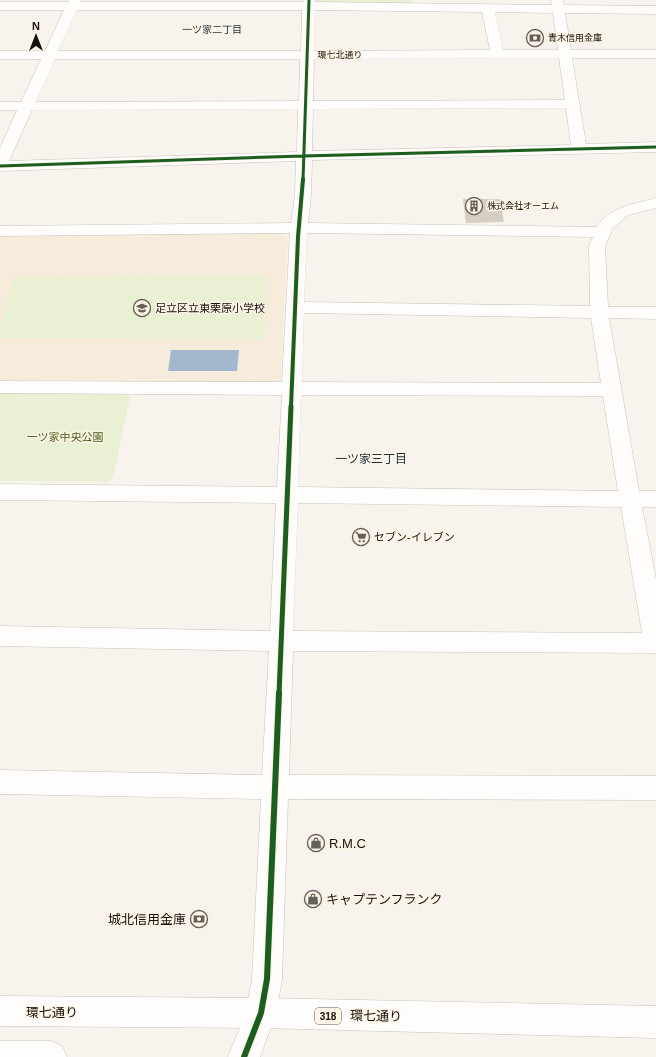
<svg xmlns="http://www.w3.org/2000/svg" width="656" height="1057" font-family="Helvetica,'Noto Sans JP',sans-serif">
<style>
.built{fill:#f7ecdc}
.green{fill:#eaf0d4}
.water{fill:#a3b8cf}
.building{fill:#d5cec3}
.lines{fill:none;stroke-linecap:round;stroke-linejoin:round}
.minor-casing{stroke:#c6c2bb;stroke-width:1}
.major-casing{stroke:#c6c2bb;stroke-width:1}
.minor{fill:#fefdfc;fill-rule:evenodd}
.major{fill:#fefdfc;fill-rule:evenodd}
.cycleway-far3-casing{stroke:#fef4e6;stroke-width:4.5}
.cycleway-far2-casing{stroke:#fef4e6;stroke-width:6}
.cycleway-far1-casing{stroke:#fef4e6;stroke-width:8}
.cycleway-casing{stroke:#fef4e6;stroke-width:9}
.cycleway-far3{stroke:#1b5e20;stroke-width:3}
.cycleway-far2{stroke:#1b5e20;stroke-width:4}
.cycleway-far1{stroke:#1b5e20;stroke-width:5}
.cycleway{stroke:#1b5e20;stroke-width:6}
.labels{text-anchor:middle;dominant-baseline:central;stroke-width:3;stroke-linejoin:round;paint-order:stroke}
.far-poi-label{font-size:9px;fill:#15110b;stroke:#fef4e6;text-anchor:start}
.far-street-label{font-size:9px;fill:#15110b;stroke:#fef4e6}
.far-neighbourhood-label{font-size:10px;fill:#14303c;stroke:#fef4e6}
.shield{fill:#fef4e6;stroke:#5b554d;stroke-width:1}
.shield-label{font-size:10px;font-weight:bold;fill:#15110b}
.poi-label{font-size:11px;fill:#15110b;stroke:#fef4e6;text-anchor:start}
.park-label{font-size:11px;fill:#4a5c19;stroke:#fef4e6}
.neighbourhood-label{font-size:12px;fill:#14303c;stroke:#fef4e6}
.near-poi-label{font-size:13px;fill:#15110b;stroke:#fef4e6;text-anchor:start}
.near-street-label{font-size:13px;fill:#15110b;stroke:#fef4e6}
</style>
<rect width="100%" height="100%" fill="#f8f3ec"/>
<path class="built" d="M 283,233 L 288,237 L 281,379 L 275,382 L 0,380 L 0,236 Z"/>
<path class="green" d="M 316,0 L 411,0 L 411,6 L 319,4 L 316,2 Z
M 266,276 L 264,339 L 0,338 L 0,327 L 14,277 Z
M 0,393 L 127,394 L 130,397 L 113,478 L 109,482 L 0,481 Z"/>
<path class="water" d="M 171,350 L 239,350 L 237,371 L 168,371 Z"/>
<path class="building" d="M 463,199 L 500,199 L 504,222 L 466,223 Z"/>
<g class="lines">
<g class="minor-casing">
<path id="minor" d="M 69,0 L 81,0 L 80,2 L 303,2 L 303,0 L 315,0 L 315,2 L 552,5 L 551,0 L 563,0 L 564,5 L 656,6 L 656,14 L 565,13 L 571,50 L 656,50 L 656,58 L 572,58 L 586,144 L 656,142 L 656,152 L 312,160 L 311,195 L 308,223 L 597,227 C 610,206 635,204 656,198 L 656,208 L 628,215 L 613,228 L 605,246 L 608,307 L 656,307 L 656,319 L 609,318 L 639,491 L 656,491 L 656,507 L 642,507 L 656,579 L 656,653 L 293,651 L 289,775 L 656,776 L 656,800 L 288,799 L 282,979 L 276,1013 L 260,1057 L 228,1057 L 246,1013 L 252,979 L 261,799 L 0,794 L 0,770 L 262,775 L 269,651 L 0,646 L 0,626 L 270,631 L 276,503 L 0,500 L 0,484 L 277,487 L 282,395 L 0,393 L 0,381 L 282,382 L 290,233 L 0,236 L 0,226 L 291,223 L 295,195 L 296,161 L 0,171 L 0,148 L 17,110 L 0,110 L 0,102 L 21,102 L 41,59 L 0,59 L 0,51 L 45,51 L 64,10 L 0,10 L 0,2 L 68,2 ZM 77,10 L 302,10 L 301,51 L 58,51 ZM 315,10 L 482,12 L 490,50 L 314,51 ZM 495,12 L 553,13 L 558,50 L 503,50 ZM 559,58 L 565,100 L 313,101 L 314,59 ZM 55,59 L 300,59 L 299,101 L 36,102 ZM 566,108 L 571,145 L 312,151 L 313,109 ZM 298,109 L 297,152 L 9,161 L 32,110 ZM 307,233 L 593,237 L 589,246 L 590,306 L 304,302 ZM 304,313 L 591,318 L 601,383 L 302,382 ZM 301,395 L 603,396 L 618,491 L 298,487 ZM 298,503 L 621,507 L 642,633 L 293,631 Z"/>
</g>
<g class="major-casing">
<path id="major" d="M 0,996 L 261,998 L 656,1006 L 656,1038 L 261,1028 L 0,1026 Z
M 0,1041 L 51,1041 L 62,1046 L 67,1057 L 0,1057 Z"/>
</g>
<use href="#minor" class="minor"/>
<use href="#major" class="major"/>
<g class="cycleway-far3-casing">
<path id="cycleway-far3" d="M 0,166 L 303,156 L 656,147
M 303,180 L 309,0"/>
</g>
<g class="cycleway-far2-casing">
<path id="cycleway-far2" d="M 291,407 L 298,237 L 303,179"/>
</g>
<g class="cycleway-far1-casing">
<path id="cycleway-far1" d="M 279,694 L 291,406"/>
</g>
<g class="cycleway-casing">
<path id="cycleway" d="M 244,1057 L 261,1013 L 267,979 L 279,693"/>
</g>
<use href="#cycleway-far3" class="cycleway-far3"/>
<use href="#cycleway-far2" class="cycleway-far2"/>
<use href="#cycleway-far1" class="cycleway-far1"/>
<use href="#cycleway" class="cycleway"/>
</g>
<defs>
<g id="bank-ring" transform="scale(0.9)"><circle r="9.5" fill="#fef4e6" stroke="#64605a" stroke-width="1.5"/><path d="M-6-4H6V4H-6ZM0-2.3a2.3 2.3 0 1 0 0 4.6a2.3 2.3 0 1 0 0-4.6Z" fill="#64605a"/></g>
<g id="building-ring" transform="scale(0.9)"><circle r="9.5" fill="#fef4e6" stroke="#64605a" stroke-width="1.5"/><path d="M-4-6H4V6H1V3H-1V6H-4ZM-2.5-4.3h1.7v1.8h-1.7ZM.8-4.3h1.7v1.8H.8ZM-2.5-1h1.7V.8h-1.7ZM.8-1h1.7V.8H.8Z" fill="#64605a"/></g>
<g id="school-ring" transform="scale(0.9)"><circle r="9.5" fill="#fef4e6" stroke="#64605a" stroke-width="1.5"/><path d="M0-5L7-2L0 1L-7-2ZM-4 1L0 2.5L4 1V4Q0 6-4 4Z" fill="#64605a"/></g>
<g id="supermarket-ring" transform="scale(0.9)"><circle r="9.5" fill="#fef4e6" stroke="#64605a" stroke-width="1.5"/><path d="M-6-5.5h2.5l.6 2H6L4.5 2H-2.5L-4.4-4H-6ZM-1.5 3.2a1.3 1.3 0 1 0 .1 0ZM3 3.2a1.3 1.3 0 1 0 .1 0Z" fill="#64605a"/></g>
<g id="shop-ring" transform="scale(0.9)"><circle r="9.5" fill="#fef4e6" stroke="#64605a" stroke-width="1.5"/><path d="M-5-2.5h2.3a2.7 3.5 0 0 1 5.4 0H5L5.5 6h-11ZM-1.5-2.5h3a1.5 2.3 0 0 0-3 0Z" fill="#64605a"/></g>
</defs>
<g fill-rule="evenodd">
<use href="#bank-ring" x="535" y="38"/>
<use href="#building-ring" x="474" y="206"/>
<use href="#school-ring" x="142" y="308"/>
<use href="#supermarket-ring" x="361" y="537"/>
<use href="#shop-ring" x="316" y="843"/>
<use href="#shop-ring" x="313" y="899"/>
<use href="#bank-ring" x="199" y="919"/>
</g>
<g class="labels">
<g class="far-poi-label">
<text x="548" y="38">青木信用金庫</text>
<text x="487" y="206">株式会社オーエム</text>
</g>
<g class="far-street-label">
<text x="340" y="55">環七北通り</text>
</g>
<g class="far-neighbourhood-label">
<text x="212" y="29">一ツ家二丁目</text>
</g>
<rect class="shield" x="315" y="1008" width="26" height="16" rx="3"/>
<g class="shield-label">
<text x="328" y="1016">318</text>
</g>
<g class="poi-label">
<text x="155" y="308">足立区立東栗原小学校</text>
<text x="374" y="537">セブン-イレブン</text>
</g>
<g class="park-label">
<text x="65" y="437">一ツ家中央公園</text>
</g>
<g class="neighbourhood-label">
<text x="371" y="459">一ツ家三丁目</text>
</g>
<g class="near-poi-label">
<text x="329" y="843">R.M.C</text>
<text x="326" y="899">キャプテンフランク</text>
<text x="186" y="919" text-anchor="end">城北信用金庫</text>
</g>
<g class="near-street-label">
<text x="52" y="1012">環七通り</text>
<text transform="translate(376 1016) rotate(1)">環七通り</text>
</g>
</g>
<g transform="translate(36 36)" stroke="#fef4e6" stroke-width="3" paint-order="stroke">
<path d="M0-3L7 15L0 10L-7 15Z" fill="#15110b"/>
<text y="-6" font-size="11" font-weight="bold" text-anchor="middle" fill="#15110b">N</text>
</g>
</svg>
